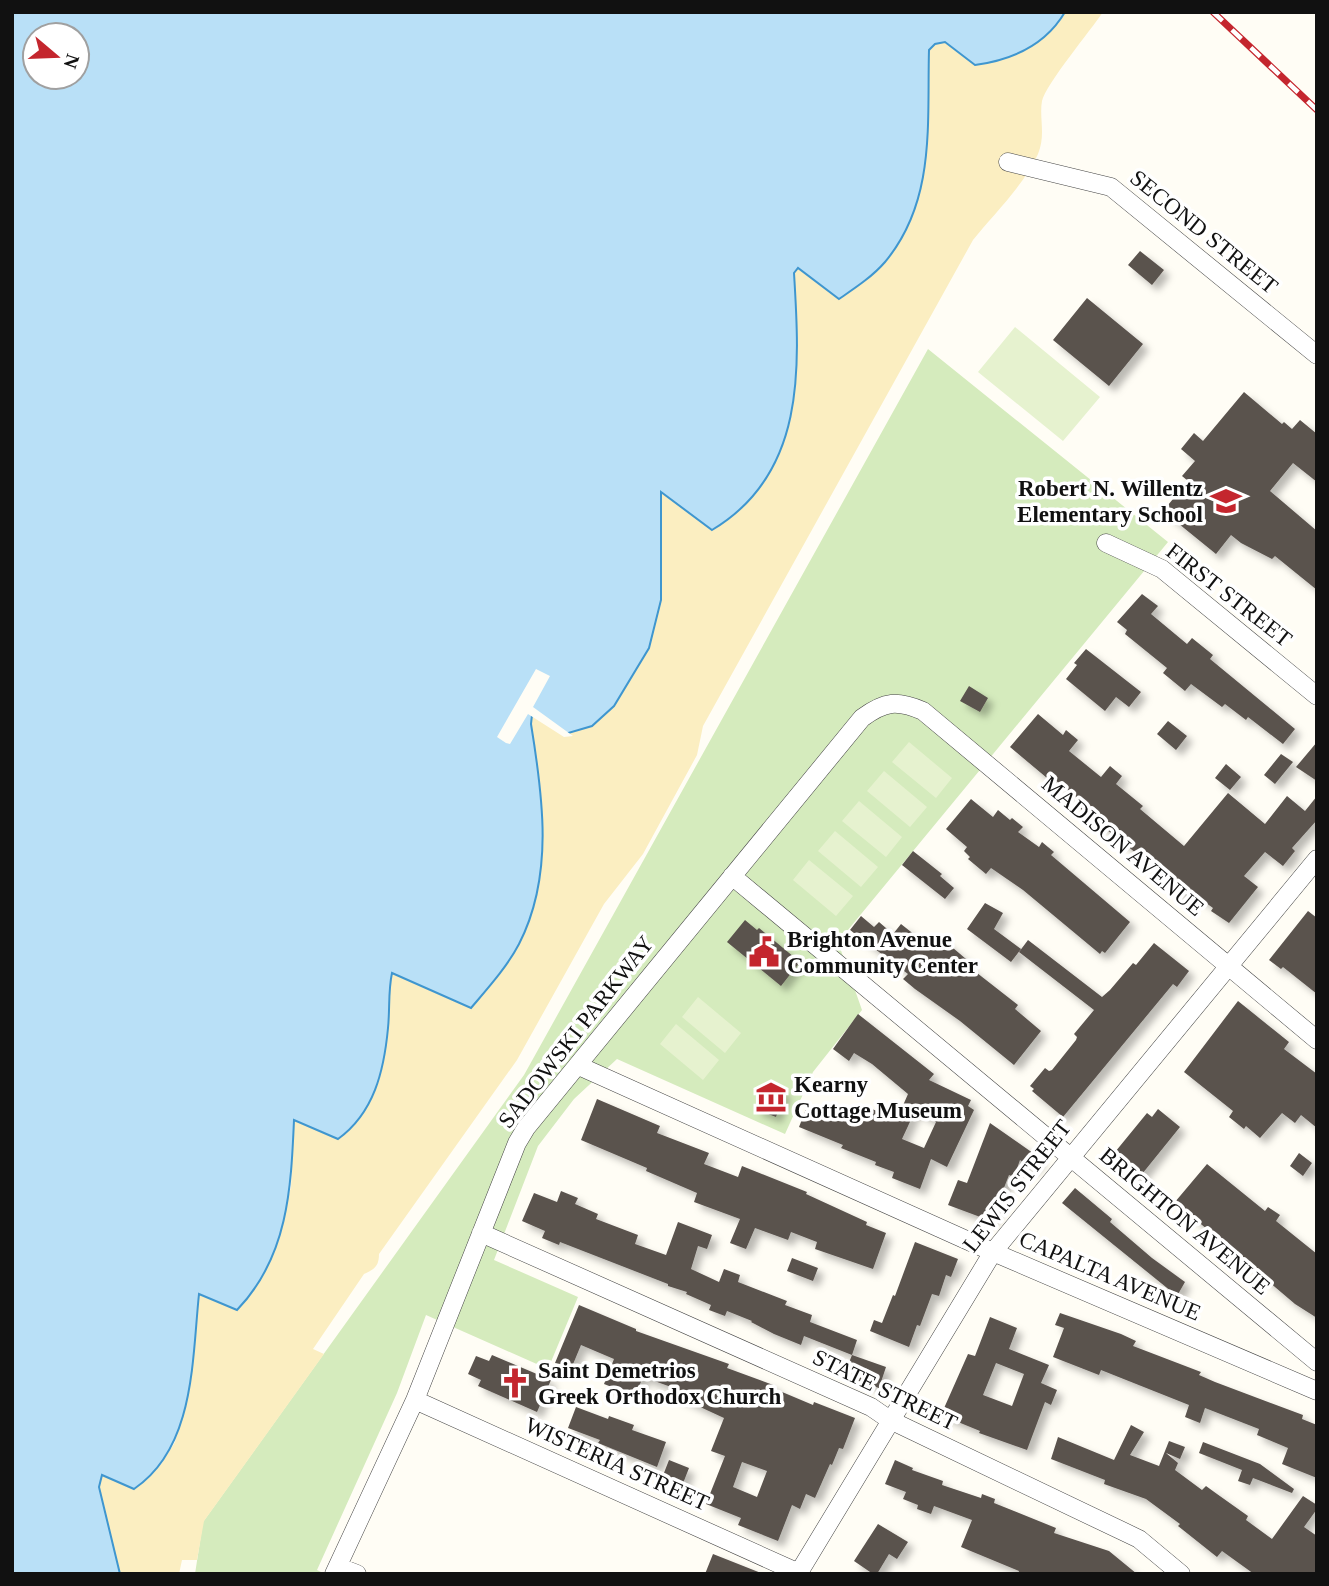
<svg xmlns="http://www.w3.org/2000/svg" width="1329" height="1586" font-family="'Times New Roman',serif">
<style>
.green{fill:#d5ebbd}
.sand{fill:#fbeec1}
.pitch{fill:#e6f2cf}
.water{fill:#b9e0f7;stroke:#3f96cf;stroke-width:2;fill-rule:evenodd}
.pier{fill:#fffdf5}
.building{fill:#5a524d;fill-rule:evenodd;filter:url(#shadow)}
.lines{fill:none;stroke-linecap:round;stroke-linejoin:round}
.minor-casing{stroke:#444;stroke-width:19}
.minor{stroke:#fff;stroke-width:18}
.rail-casing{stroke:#c4262e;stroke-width:7}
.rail{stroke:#fff;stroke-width:4.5;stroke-dasharray:13;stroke-linecap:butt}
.labels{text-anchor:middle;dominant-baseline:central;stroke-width:7;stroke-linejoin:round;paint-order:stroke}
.street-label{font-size:23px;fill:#111;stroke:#fff}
.poi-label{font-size:23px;font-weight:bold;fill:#111;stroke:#fff;text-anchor:start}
</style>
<defs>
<filter id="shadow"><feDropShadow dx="6" dy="6" stdDeviation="3.5" flood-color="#0004"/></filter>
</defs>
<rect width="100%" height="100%" fill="#fffdf5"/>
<path class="green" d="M 928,349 L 1168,542 L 838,942 L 862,1010 L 813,1072 L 785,1134 L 617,1059 L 574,1099 L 538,1146 L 494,1260 L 578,1297 L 548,1369 L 426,1315 L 397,1393 L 317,1570 L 325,1574 L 195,1574 L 203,1522 L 524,1075 Z"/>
<path class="sand" d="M 1065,12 L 1103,12 C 1091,30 1046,84 1042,101 C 1039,118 1046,135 1038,154 C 1025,184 993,215 973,240 L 703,726 L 697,755 L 643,854 L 604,904 L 517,1060 L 379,1254 C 379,1266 375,1269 364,1274 L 313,1349 L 324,1354 L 204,1521 L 197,1560 L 182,1560 L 179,1574 L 120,1574 L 99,1487 L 102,1474 L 147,1479 L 162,1463 L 175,1442 L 192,1369 L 199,1294 L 272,1257 L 291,1187 L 294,1120 L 381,1073 L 388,1026 L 389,987 L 392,973 L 471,1008 L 497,978 L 518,945 L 532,715 L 661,600 L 661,491 L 798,344 L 794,273 L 797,268 L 864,282 C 939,213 926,142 929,50 L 935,44 L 945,42 L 975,65 L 1058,24 Z"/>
<path class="pitch" d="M 1015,327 L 1100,397 L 1063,441 L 978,372 Z
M 909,742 L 952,778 L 936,798 L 892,762 Z
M 884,771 L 927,807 L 910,827 L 867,791 Z
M 859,801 L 902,837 L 886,857 L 842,821 Z
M 835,831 L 878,867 L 861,887 L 818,851 Z
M 809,860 L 853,896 L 836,916 L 793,880 Z
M 698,997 L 741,1033 L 725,1053 L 682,1017 Z
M 676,1024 L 719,1060 L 703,1080 L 660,1044 Z"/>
<path class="water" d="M 12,12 L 1065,12 C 1045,46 1012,60 975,65 L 945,42 L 935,44 L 929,50 C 927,124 936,201 885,262 C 872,277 855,288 839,299 L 798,268 L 794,273 C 800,369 806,474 712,530 L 661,492 L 661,600 L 649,648 L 614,706 L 592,726 L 565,734 L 532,715 L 531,724 C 543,797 554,876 519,944 C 507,967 488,988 471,1008 L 392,973 C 388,991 390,1009 388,1028 C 384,1071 374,1113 338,1139 L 294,1120 C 291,1189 288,1257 237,1310 L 199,1294 C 192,1360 195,1448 134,1489 L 102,1475 L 99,1487 L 120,1574 L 12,1574 ZM 35,35 L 77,35 L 77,77 L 35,77 Z"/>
<path class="pier" d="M 536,669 L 550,676 L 533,707 L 573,736 L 564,737 L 528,714 L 510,744 L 506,743 L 497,737 Z"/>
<path class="building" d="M 1140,251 L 1164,270 L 1152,285 L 1128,265 Z
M 1087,298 L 1143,344 L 1109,386 L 1053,340 Z
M 1244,392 L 1282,424 L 1284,422 L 1292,429 L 1300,420 L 1317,434 L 1317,482 L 1293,463 L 1270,491 L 1317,531 L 1317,590 L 1275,556 L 1272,559 L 1241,543 L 1231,535 L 1216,554 L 1163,511 L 1188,481 L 1182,476 L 1195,461 L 1181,449 L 1194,433 L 1203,441 Z
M 1142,594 L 1158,606 L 1151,614 L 1187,644 L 1192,638 L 1213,655 L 1210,659 L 1295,729 L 1283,744 L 1248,717 L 1246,720 L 1225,704 L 1222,707 L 1191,684 L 1185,691 L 1163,673 L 1167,668 L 1125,634 L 1127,630 L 1117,622 Z
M 1086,649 L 1141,692 L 1129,707 L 1116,697 L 1105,711 L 1066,679 L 1077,665 L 1074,663 Z
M 969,686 L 988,698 L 980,712 L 960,701 Z
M 1038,714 L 1063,735 L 1066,730 L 1078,740 L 1069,751 L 1101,777 L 1110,766 L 1122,776 L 1116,784 L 1143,806 L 1140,809 L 1184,846 L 1228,793 L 1265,824 L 1287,796 L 1305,811 L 1317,796 L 1317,820 L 1292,848 L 1295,851 L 1283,866 L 1265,852 L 1244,876 L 1258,887 L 1229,923 L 1211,911 L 1213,908 L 1187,889 L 1182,895 L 1158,876 L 1161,873 L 1077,806 L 1081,801 L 1049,775 L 1047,778 L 1010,747 Z
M 1168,721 L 1187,736 L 1176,750 L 1157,734 Z
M 1317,742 L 1317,781 L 1296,767 Z
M 1281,754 L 1293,762 L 1275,784 L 1264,775 Z
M 1226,764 L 1241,777 L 1230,790 L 1215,778 Z
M 971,799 L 993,817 L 998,810 L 1010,820 L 1012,818 L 1023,827 L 1018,832 L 1039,847 L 1042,842 L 1054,852 L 1051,855 L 1130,922 L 1105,953 L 1102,951 L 1100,954 L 1023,890 L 991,868 L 986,874 L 968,859 L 970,857 L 964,851 L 967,847 L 946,829 Z
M 913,851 L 942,874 L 940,876 L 954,888 L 945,899 L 902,865 Z
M 985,903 L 1003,913 L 994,929 L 1021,949 L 1011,962 L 967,929 Z
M 1308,911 L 1317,918 L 1317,994 L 1283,967 L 1281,969 L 1269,960 Z
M 861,916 L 874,927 L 879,922 L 893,934 L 901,924 L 930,947 L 939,936 L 966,959 L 963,962 L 1018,1005 L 1015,1009 L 1041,1031 L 1014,1065 L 960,1021 L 915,989 L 903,979 L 908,974 L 850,930 Z
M 745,920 L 757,930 L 759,928 L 800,962 L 781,986 L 727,942 Z
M 1028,940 L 1102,997 L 1110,990 L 1133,963 L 1136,965 L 1154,943 L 1189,971 L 1177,987 L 1173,984 L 1063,1117 L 1032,1091 L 1034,1089 L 1030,1086 L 1045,1068 L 1049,1071 L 1052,1070 L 1076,1040 L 1077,1037 L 1074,1034 L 1094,1010 L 1019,952 Z
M 1238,1001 L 1289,1042 L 1284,1049 L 1317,1074 L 1317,1128 L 1301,1115 L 1295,1123 L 1282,1113 L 1260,1138 L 1246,1126 L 1244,1129 L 1229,1117 L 1233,1111 L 1184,1072 Z
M 858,1014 L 934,1074 L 929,1080 L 971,1100 L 968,1106 L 974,1110 L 947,1167 L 931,1159 L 920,1189 L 892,1178 L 894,1172 L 875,1165 L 876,1162 L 841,1148 L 843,1145 L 799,1127 L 808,1104 L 852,1121 L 853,1118 L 862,1122 L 867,1107 L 897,1119 L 908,1094 L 872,1064 L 854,1053 L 849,1061 L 833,1049 ZM 915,1111 L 936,1122 L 924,1148 L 902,1139 Z
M 764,1084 L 785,1091 L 776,1117 L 755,1109 Z
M 597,1099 L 660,1126 L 657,1133 L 709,1153 L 704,1164 L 738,1177 L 742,1166 L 807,1192 L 806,1194 L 867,1222 L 866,1225 L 886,1233 L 873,1269 L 815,1249 L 817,1242 L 791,1232 L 788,1240 L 755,1228 L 746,1249 L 730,1243 L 740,1219 L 694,1202 L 697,1193 L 646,1171 L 647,1168 L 581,1140 Z
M 1158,1109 L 1180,1127 L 1138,1179 L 1111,1157 L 1147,1113 L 1152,1117 Z
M 990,1123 L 1040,1158 L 1032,1169 L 1020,1160 L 1014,1177 L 1009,1175 L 991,1221 L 948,1205 L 958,1180 L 967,1183 Z
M 1299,1153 L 1312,1163 L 1303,1176 L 1290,1166 Z
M 1207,1164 L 1265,1211 L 1268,1207 L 1280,1215 L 1276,1221 L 1317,1254 L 1317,1318 L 1295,1304 L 1175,1202 Z
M 1075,1188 L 1112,1219 L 1110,1222 L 1152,1258 L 1185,1282 L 1177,1296 L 1062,1203 Z
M 561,1191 L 578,1198 L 575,1204 L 598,1214 L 596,1219 L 638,1235 L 635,1244 L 666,1255 L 678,1222 L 712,1235 L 707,1249 L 698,1246 L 691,1269 L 719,1282 L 724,1269 L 740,1275 L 738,1282 L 787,1301 L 785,1305 L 812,1315 L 810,1322 L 857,1340 L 852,1355 L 804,1336 L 801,1345 L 774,1334 L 751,1322 L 752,1321 L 727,1311 L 725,1316 L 709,1310 L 711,1305 L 686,1294 L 687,1292 L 668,1286 L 668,1284 L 560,1242 L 559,1245 L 542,1238 L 545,1231 L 522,1221 L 534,1193 L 557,1202 Z
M 915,1242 L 958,1259 L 951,1277 L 946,1275 L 939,1296 L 932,1294 L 920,1326 L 917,1325 L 909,1347 L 870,1331 L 874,1320 L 882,1323 L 893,1295 L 895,1296 Z
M 792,1258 L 818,1268 L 813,1281 L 787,1271 Z
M 579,1305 L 636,1329 L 636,1331 L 729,1364 L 727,1368 L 776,1386 L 775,1389 L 813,1405 L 814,1402 L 855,1418 L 843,1449 L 839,1448 L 832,1465 L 830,1464 L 815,1498 L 806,1494 L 800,1509 L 792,1505 L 778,1541 L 738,1525 L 741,1518 L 706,1504 L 725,1456 L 711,1451 L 724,1418 L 672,1394 L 674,1388 L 643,1377 L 635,1396 L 604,1384 L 614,1359 L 581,1345 L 571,1369 L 555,1363 ZM 742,1462 L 767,1471 L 757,1497 L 733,1487 Z
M 1060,1313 L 1121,1334 L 1136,1341 L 1133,1346 L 1201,1372 L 1199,1375 L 1215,1382 L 1303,1415 L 1302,1419 L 1317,1425 L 1317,1478 L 1282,1464 L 1288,1448 L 1257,1435 L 1259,1429 L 1205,1408 L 1200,1423 L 1185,1417 L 1189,1405 L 1101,1370 L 1099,1375 L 1053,1357 L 1064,1328 L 1055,1325 Z
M 990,1317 L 1017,1328 L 1009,1349 L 1049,1365 L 1041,1383 L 1057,1390 L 1051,1405 L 1045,1402 L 1027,1450 L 979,1433 L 980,1431 L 941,1415 L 968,1354 L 975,1356 ZM 996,1363 L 1024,1374 L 1012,1406 L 983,1395 Z
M 492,1355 L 551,1380 L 537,1412 L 478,1386 L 481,1380 L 468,1374 L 476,1356 L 489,1361 Z
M 852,1355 L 886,1367 L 879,1388 L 854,1379 L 855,1374 L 846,1370 Z
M 576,1407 L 608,1419 L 609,1416 L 634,1425 L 632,1430 L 666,1442 L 657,1467 L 598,1443 L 600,1440 L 568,1428 Z
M 1131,1425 L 1144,1432 L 1130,1455 L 1159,1466 L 1169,1441 L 1185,1447 L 1180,1459 L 1166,1453 L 1178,1463 L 1175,1470 L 1202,1490 L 1206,1486 L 1217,1494 L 1248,1516 L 1246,1520 L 1272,1539 L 1303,1496 L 1317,1505 L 1317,1509 L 1304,1527 L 1317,1536 L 1317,1574 L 1254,1574 L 1222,1551 L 1217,1557 L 1178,1526 L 1180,1524 L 1146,1499 L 1104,1484 L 1105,1480 L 1051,1459 L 1058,1437 L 1114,1460 Z
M 1203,1442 L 1260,1464 L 1294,1489 L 1292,1493 L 1253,1478 L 1250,1485 L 1238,1481 L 1242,1470 L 1199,1453 Z
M 669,1460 L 689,1468 L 680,1491 L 660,1483 Z
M 895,1460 L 913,1468 L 912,1470 L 943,1481 L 942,1485 L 981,1498 L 982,1494 L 995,1499 L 994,1503 L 1056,1528 L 1054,1533 L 1109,1551 L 1137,1574 L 1018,1574 L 1019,1571 L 961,1547 L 972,1520 L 934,1506 L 931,1514 L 917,1509 L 918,1505 L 903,1499 L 906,1492 L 885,1484 Z
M 878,1524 L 908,1542 L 897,1559 L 889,1554 L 877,1574 L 873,1574 L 854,1561 Z
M 713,1554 L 761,1573 L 761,1574 L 705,1574 Z"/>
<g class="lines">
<g class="minor-casing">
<path id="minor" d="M 1008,162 L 1111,187 L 1317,355
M 1106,543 L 1162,569 L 1317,696
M 732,876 L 1317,1362
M 579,1066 L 993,1252 L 1317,1391
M 481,1233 L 871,1407 L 890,1420 L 1139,1539 L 1181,1574
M 415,1400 L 799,1573
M 339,1567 L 357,1574
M 334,1574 L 415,1400 L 517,1143 L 526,1128 L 862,718 C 885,701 897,700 923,711 L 1317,1040
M 798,1574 L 993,1252 L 1317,859"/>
</g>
<use href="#minor" class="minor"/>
<g class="rail-casing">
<path id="rail" d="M 1213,12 L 1317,110"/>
</g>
<use href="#rail" class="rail"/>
</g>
<defs>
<g id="school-bare" transform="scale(2.415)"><path d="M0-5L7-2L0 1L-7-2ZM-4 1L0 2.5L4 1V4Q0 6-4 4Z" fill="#c4262e" stroke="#fff" stroke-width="2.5" paint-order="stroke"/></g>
<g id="civic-bare" transform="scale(2.415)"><path d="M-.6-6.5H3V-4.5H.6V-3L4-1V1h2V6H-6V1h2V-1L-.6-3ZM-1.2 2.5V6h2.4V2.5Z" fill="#c4262e" stroke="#fff" stroke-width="2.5" paint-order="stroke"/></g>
<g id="museum-bare" transform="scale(2.415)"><path d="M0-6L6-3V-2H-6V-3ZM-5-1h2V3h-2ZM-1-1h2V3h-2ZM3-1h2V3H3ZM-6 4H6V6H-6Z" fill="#c4262e" stroke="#fff" stroke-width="2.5" paint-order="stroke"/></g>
<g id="church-bare" transform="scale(2.415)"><path d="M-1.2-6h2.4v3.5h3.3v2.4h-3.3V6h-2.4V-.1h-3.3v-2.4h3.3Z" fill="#c4262e" stroke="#fff" stroke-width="2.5" paint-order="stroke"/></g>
</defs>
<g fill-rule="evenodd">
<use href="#school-bare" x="1226" y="501"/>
<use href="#civic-bare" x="764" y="952"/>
<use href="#museum-bare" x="771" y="1097"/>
<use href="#church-bare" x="515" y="1383"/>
</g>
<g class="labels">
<g class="street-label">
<text transform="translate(1204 232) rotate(39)">SECOND STREET</text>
<text transform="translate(1229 595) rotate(38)">FIRST STREET</text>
<text transform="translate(1123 846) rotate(40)">MADISON AVENUE</text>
<text transform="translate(576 1032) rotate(-52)">SADOWSKI PARKWAY</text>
<text transform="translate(1017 1186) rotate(-52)">LEWIS STREET</text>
<text transform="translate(1185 1221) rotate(40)">BRIGHTON AVENUE</text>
<text transform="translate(1110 1276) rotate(23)">CAPALTA AVENUE</text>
<text transform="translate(885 1390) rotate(26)">STATE STREET</text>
<text transform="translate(617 1464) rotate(24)">WISTERIA STREET</text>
</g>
<g class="poi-label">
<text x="1203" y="488" text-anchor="end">Robert N. Willentz<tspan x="1203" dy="26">Elementary School</tspan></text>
<text x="787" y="939">Brighton Avenue<tspan x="787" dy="26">Community Center</tspan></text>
<text x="794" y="1084">Kearny<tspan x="794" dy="26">Cottage Museum</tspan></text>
<text x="538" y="1370">Saint Demetrios<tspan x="538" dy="26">Greek Orthodox Church</tspan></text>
</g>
</g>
<rect width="1329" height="1586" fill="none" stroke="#111111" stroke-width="28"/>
<g transform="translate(56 56) rotate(109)"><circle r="33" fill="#ffffff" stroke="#a0a0a0" stroke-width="2"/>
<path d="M0-5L12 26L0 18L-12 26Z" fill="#c4262e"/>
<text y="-10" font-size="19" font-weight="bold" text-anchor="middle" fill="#111111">N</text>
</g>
</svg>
